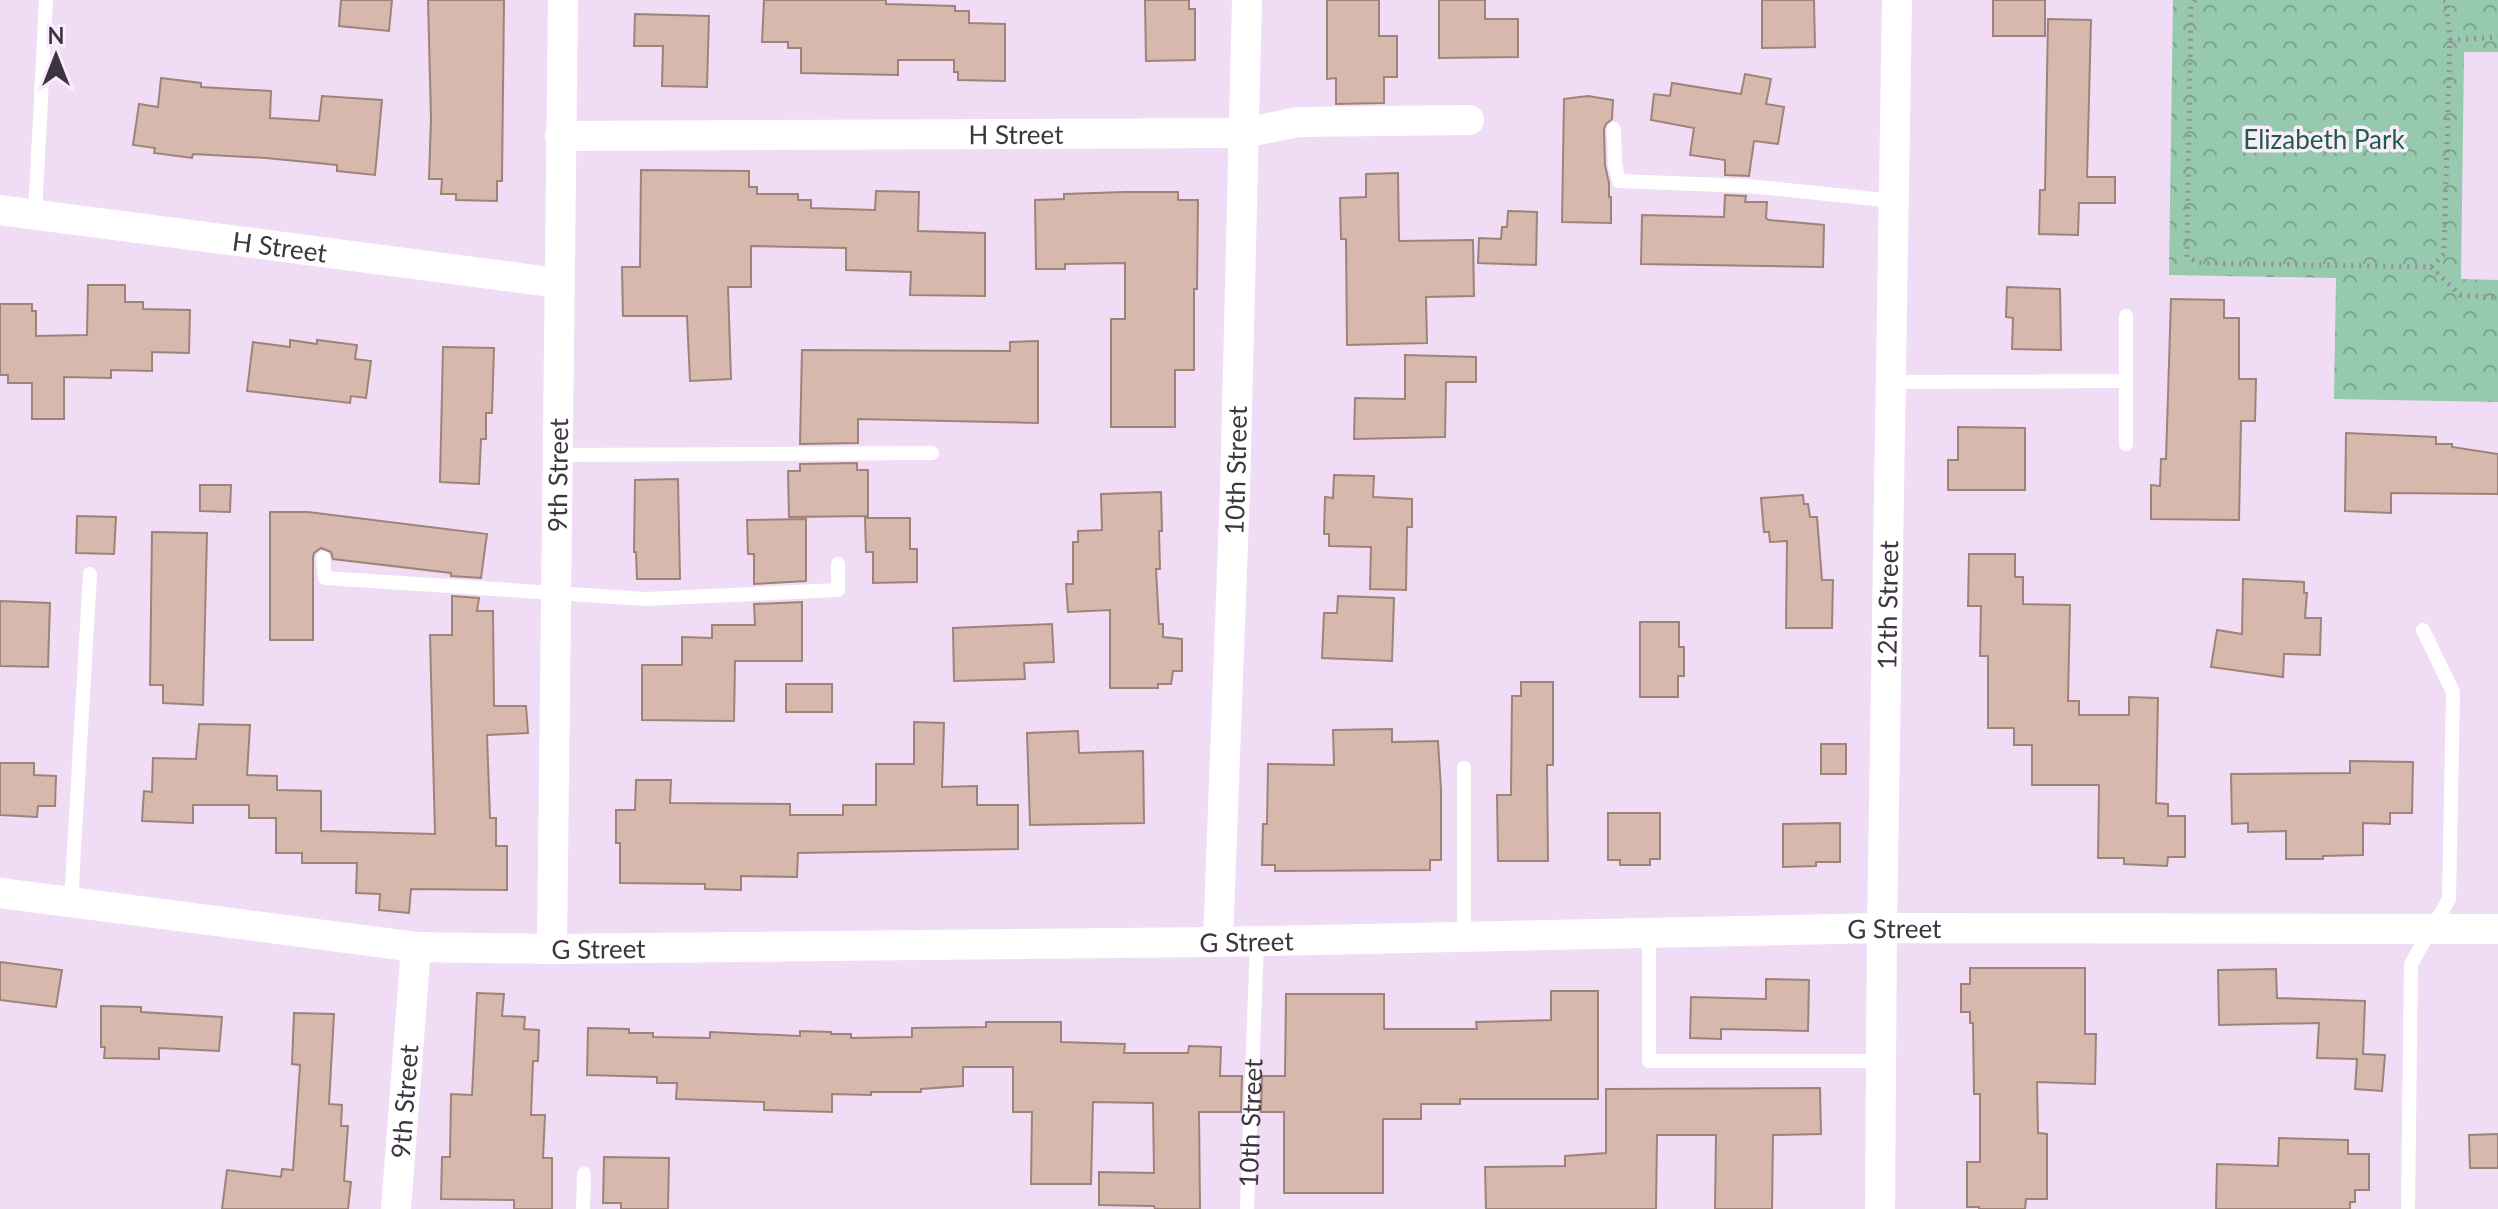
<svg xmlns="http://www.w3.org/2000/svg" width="2498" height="1209" font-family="Lato,sans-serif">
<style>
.park{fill:url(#park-crowns)}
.building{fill:#d6b9ac;stroke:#9f8377;stroke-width:2}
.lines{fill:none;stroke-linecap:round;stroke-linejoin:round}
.path{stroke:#998a9c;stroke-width:5;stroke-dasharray:2 6;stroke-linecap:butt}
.lane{stroke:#fff;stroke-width:14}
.street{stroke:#fff;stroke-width:30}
.labels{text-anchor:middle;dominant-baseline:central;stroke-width:7;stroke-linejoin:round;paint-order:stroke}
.street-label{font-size:26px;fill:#3d353f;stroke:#fbebff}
.park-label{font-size:26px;fill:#1d5d40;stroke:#fbebff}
</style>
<defs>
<pattern id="park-crowns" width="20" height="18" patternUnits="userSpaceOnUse" patternTransform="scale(2)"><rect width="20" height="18" fill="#96c9ad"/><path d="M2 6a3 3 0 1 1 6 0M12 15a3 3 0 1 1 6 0" fill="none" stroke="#7ca48e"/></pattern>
</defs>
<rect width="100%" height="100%" fill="#f0dcf5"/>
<path class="park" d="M 2173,0 L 2498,0 L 2498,52 L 2464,52 L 2461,279 L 2498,280 L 2498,402 L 2334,399 L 2336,278 L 2169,275 Z"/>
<path class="building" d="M 341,0 L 392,0 L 389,31 L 339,26 Z
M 428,0 L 504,0 L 502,181 L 497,181 L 497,201 L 456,200 L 456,194 L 441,194 L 442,179 L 429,179 L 431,119 Z
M 764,0 L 886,0 L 886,4 L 955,6 L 955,11 L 969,11 L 969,23 L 1005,24 L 1005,81 L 958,80 L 958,72 L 954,72 L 954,60 L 898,60 L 898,75 L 801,73 L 801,48 L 788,48 L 788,42 L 762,42 Z
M 1145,0 L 1189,0 L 1189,9 L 1195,9 L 1195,60 L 1146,61 Z
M 1327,0 L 1379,0 L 1379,36 L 1397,36 L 1397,77 L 1384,77 L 1384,103 L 1336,104 L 1336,78 L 1327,79 Z
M 1439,0 L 1485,0 L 1485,19 L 1518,19 L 1518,57 L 1439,58 Z
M 1762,0 L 1814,0 L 1815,47 L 1762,48 Z
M 1993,0 L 2045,0 L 2045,36 L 1993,36 Z
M 635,14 L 709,16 L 707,87 L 662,86 L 663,46 L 634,46 Z
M 2048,19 L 2091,20 L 2087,177 L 2115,177 L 2115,203 L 2079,203 L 2078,235 L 2039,234 L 2040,190 L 2045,190 Z
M 1745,74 L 1771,79 L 1766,104 L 1784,107 L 1778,144 L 1754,141 L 1749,176 L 1725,175 L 1725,160 L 1690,155 L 1694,128 L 1651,120 L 1654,94 L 1670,96 L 1672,83 L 1741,94 Z
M 161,78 L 201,83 L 201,87 L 271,91 L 270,118 L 319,121 L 322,96 L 382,100 L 375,175 L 337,171 L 337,165 L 266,158 L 193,154 L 192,158 L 154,153 L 155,148 L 133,145 L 139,104 L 158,107 Z
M 1588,96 L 1613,100 L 1612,119 L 1606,124 L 1604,129 L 1605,165 L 1609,183 L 1609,197 L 1611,197 L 1611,223 L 1562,222 L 1564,99 Z
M 641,170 L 749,171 L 749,187 L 757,187 L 757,194 L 798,194 L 798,200 L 811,200 L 811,208 L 875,210 L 876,191 L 919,192 L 918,231 L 985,233 L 985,296 L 910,295 L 911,272 L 846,270 L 846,248 L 751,246 L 751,287 L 728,287 L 731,379 L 690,381 L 687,316 L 623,316 L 622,267 L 640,267 Z
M 1398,173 L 1399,241 L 1473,240 L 1474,296 L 1426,297 L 1427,343 L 1347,345 L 1346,239 L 1341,239 L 1340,198 L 1366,197 L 1366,174 Z
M 1126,192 L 1178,192 L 1178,200 L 1198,200 L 1197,289 L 1194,289 L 1194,370 L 1175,370 L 1175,427 L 1111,427 L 1111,319 L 1125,319 L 1125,263 L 1065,264 L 1065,269 L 1036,269 L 1035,200 L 1064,199 L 1064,194 Z
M 1725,195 L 1746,196 L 1745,202 L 1767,202 L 1766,218 L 1769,220 L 1824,225 L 1823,267 L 1641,264 L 1642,215 L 1724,217 Z
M 1508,211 L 1537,212 L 1536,265 L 1478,263 L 1479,238 L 1501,239 L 1502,227 L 1507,227 Z
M 88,285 L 125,285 L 125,302 L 143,302 L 143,309 L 190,310 L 189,353 L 152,352 L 152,371 L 111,370 L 111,378 L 64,377 L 64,419 L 32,419 L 32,383 L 8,383 L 8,375 L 0,375 L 0,304 L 32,304 L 32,311 L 36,311 L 36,336 L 87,335 Z
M 2007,287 L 2060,289 L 2061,350 L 2012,349 L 2013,318 L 2006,317 Z
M 2171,299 L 2224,300 L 2224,318 L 2239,318 L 2239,379 L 2256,379 L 2255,421 L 2241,421 L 2239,520 L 2151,519 L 2151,485 L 2160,486 L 2161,459 L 2166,459 Z
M 290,340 L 317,344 L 317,340 L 357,345 L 355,359 L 371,361 L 366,398 L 351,396 L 350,403 L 247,391 L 253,342 L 290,347 Z
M 1038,341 L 1038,423 L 858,419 L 858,443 L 800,444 L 802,350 L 1010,351 L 1010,342 Z
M 443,347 L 494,348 L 492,413 L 486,413 L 486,439 L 481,439 L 479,484 L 440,482 Z
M 1405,355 L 1476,357 L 1476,382 L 1446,382 L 1445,437 L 1354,439 L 1355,398 L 1405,399 Z
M 1958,427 L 2025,428 L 2025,490 L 1948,490 L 1948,460 L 1958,460 Z
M 2346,433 L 2436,437 L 2436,444 L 2452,444 L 2452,447 L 2498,454 L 2498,494 L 2391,493 L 2391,513 L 2345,511 Z
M 857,463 L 857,470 L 868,470 L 868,516 L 789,517 L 788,471 L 800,471 L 800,464 Z
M 1334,475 L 1374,476 L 1373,497 L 1412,499 L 1412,527 L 1407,527 L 1406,590 L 1370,589 L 1371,547 L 1329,546 L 1329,534 L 1324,534 L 1325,497 L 1333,498 Z
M 678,479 L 680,579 L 637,579 L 636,552 L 634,552 L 635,480 Z
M 200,485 L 231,485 L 230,512 L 200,511 Z
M 1161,492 L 1162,531 L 1159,531 L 1160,569 L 1156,569 L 1159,624 L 1163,624 L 1163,637 L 1182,639 L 1182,671 L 1173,671 L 1171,684 L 1158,684 L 1158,688 L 1110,688 L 1110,610 L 1068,612 L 1066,584 L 1073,584 L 1073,542 L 1078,542 L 1078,531 L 1102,530 L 1101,494 Z
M 1803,495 L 1804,504 L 1808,504 L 1810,517 L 1817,517 L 1822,580 L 1833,580 L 1832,628 L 1786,628 L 1787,541 L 1770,542 L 1769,532 L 1764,532 L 1761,498 Z
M 270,512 L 308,512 L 487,534 L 481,578 L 451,576 L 451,573 L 333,559 L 331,552 L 321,548 L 314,553 L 313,558 L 313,640 L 270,640 Z
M 77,516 L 116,517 L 114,554 L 76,553 Z
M 865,518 L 910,518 L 910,549 L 917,549 L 917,582 L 873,583 L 873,552 L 866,552 Z
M 806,519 L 806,581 L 754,584 L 754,554 L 748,554 L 747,520 Z
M 152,532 L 207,533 L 203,705 L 163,703 L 163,685 L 150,685 Z
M 1969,554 L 2015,554 L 2015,577 L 2023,577 L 2023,604 L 2070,605 L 2068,701 L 2079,701 L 2079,715 L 2129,715 L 2129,697 L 2158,698 L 2156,803 L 2168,804 L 2168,816 L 2185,816 L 2185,857 L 2168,857 L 2167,866 L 2124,864 L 2124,858 L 2098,858 L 2099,785 L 2032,785 L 2032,745 L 2014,745 L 2014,728 L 1988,728 L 1988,656 L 1980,656 L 1981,606 L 1968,606 Z
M 2243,579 L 2304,582 L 2304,593 L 2307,593 L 2305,618 L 2321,618 L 2320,655 L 2284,654 L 2283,677 L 2211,667 L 2217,630 L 2242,634 Z
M 452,596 L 479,598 L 477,611 L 493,611 L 494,706 L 526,706 L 528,733 L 487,735 L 490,818 L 496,818 L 496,846 L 507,846 L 507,890 L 411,889 L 409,913 L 379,910 L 380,894 L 356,893 L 357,863 L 302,863 L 302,853 L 276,853 L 276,818 L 249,818 L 249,805 L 193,805 L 193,823 L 142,821 L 144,791 L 152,792 L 153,758 L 196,759 L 199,724 L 250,725 L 247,775 L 277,776 L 277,790 L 321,791 L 321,831 L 435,834 L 430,635 L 452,635 Z
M 1338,596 L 1394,598 L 1392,661 L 1322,658 L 1324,613 L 1337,613 Z
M 0,601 L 50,603 L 48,667 L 0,666 Z
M 802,602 L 802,661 L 735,661 L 734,721 L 642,720 L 642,665 L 682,665 L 682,637 L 712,638 L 712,625 L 755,625 L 754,604 Z
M 1640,622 L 1679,622 L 1679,647 L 1684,647 L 1684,676 L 1678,676 L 1678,697 L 1640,697 Z
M 1052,624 L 1054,662 L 1024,663 L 1025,679 L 954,681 L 953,628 Z
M 1521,682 L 1553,682 L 1553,765 L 1547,765 L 1548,861 L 1498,861 L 1497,795 L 1511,795 L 1512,696 L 1521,696 Z
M 786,684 L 832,684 L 832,712 L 786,712 Z
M 914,722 L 944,723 L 942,787 L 977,786 L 977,805 L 1018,805 L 1018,849 L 798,853 L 797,877 L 741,876 L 741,890 L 705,889 L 705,884 L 620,883 L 620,843 L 616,843 L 616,810 L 635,810 L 636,780 L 671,780 L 670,803 L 790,804 L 790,815 L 843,815 L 843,805 L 876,805 L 876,764 L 914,764 Z
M 1392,729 L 1392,742 L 1438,741 L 1441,790 L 1441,860 L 1430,860 L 1430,870 L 1275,871 L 1275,865 L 1262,865 L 1263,824 L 1267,824 L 1268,764 L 1334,765 L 1333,730 Z
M 1078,731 L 1079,753 L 1143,751 L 1144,823 L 1030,825 L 1027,733 Z
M 1821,744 L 1846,744 L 1846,774 L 1821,774 Z
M 2350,761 L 2413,762 L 2412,813 L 2390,813 L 2390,824 L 2363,823 L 2363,855 L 2323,856 L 2323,859 L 2286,859 L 2286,831 L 2248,832 L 2248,823 L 2232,824 L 2231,774 L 2350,773 Z
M 0,763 L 34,763 L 34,775 L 56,776 L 55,806 L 38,806 L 37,817 L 0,815 Z
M 1608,813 L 1660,813 L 1660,859 L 1650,859 L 1650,865 L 1620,865 L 1620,860 L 1608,860 Z
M 1840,823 L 1840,862 L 1816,862 L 1816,866 L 1783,867 L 1783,824 Z
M 0,962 L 62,970 L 56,1007 L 0,1000 Z
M 1970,968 L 2085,968 L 2085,1034 L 2096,1034 L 2095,1084 L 2037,1082 L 2038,1133 L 2047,1134 L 2047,1199 L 2026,1199 L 2025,1209 L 1979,1209 L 1979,1207 L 1967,1207 L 1967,1162 L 1980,1162 L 1980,1094 L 1974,1094 L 1973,1023 L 1970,1023 L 1970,1012 L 1961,1012 L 1961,984 L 1970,984 Z
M 2276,969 L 2277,998 L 2365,1001 L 2363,1054 L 2385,1055 L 2382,1091 L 2355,1089 L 2357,1059 L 2317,1058 L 2319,1023 L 2219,1025 L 2218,970 Z
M 1766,979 L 1809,980 L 1808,1031 L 1721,1029 L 1721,1039 L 1690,1038 L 1691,997 L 1766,999 Z
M 1551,991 L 1598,991 L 1598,1099 L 1460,1099 L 1460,1104 L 1421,1104 L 1421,1119 L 1383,1119 L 1383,1193 L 1284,1193 L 1284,1112 L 1261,1112 L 1262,1076 L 1285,1076 L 1286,994 L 1384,994 L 1384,1029 L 1477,1029 L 1476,1022 L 1551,1020 Z
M 477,993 L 504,994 L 502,1016 L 525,1017 L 524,1029 L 539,1030 L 538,1061 L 533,1061 L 531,1115 L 545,1115 L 543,1158 L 552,1158 L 552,1209 L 514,1209 L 514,1200 L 441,1199 L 442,1157 L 450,1157 L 451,1094 L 472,1095 Z
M 101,1006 L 141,1007 L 141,1012 L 222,1017 L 219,1051 L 159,1048 L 159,1059 L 104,1058 L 105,1047 L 101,1047 Z
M 294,1013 L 334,1014 L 329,1104 L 342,1105 L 341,1126 L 348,1126 L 344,1181 L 351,1182 L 348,1209 L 222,1209 L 227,1170 L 281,1177 L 282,1169 L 293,1170 L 300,1065 L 292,1064 Z
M 986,1022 L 1061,1022 L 1061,1042 L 1125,1044 L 1124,1053 L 1188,1053 L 1189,1046 L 1221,1047 L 1220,1076 L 1242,1076 L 1241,1112 L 1199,1112 L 1200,1209 L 1155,1209 L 1154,1206 L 1099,1205 L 1099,1172 L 1154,1173 L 1153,1103 L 1093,1102 L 1091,1184 L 1031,1184 L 1032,1112 L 1013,1112 L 1013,1067 L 963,1067 L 963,1086 L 921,1089 L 921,1092 L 871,1092 L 871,1095 L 832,1094 L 832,1112 L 764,1110 L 764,1102 L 676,1099 L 677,1083 L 657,1083 L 657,1077 L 587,1075 L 588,1028 L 629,1029 L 629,1033 L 653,1033 L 653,1037 L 710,1038 L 710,1032 L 800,1036 L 800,1031 L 831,1032 L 831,1034 L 851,1034 L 851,1038 L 912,1037 L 912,1028 L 986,1027 Z
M 1820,1088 L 1821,1134 L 1773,1135 L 1772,1209 L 1715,1209 L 1716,1135 L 1657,1135 L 1656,1209 L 1486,1209 L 1485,1167 L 1565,1166 L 1565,1156 L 1606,1153 L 1606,1089 Z
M 2498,1134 L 2498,1168 L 2470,1168 L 2469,1135 Z
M 2279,1138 L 2348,1140 L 2348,1154 L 2369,1154 L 2369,1190 L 2355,1190 L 2355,1202 L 2350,1202 L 2350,1209 L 2216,1209 L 2217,1164 L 2278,1166 Z
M 604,1157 L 669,1158 L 668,1209 L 621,1209 L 621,1203 L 603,1203 Z"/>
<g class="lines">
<path class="path" d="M 2195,0 L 2191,6 L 2187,257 L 2199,263 L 2431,267 L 2444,254 L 2450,40 L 2446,1 L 2444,0
M 2450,40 L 2498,37
M 2431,267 L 2460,295 L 2498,298"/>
<g class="lane">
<path d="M 1614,129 L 1615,165 L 1619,181 L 1748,186 L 1894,201"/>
<path d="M 35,215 L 46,0"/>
<path d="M 2126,381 L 2126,444"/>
<path d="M 1892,382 L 2126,381 L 2126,316"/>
<path d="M 557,455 L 932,453"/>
<path d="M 323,558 L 325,578 L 646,599 L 838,590 L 838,564"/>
<path d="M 1464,768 L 1464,937"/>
<path d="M 71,902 L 90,574"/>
<path d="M 1649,934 L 1649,1061 L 1881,1061"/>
<path d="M 583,1209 L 584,1174"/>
<path id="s1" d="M 1247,1209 L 1257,942"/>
<path d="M 2408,1209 L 2411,964 L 2449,899 L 2453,692 L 2423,630"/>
</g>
<g class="street">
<path id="s2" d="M 560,136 L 1244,133 L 1298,122 L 1469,120"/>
<path id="s3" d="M 0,210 L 558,283"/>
<path id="s4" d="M 0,893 L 416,947 L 552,949 L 1218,942 L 1882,928 L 2498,929"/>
<path id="s5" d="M 1218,942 L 1235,491 L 1247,0"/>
<path id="s6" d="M 552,949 L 563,0"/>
<path id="s7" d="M 396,1209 L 416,947"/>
<path id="s8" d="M 1880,1209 L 1882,928 L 1897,0"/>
</g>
</g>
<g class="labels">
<g class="street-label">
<text stroke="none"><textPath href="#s2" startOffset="456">H Street</textPath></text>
<text stroke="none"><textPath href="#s3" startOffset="282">H Street</textPath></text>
<text stroke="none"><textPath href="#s5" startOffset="472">10th Street</textPath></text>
<text stroke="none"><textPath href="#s6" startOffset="474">9th Street</textPath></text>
<text stroke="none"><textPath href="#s8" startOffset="604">12th Street</textPath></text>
<text stroke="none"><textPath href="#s4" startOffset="1898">G Street</textPath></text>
<text stroke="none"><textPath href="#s4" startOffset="1250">G Street</textPath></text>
<text stroke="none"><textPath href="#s4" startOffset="602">G Street</textPath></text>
<text stroke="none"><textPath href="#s7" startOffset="108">9th Street</textPath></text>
<text stroke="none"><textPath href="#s1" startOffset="86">10th Street</textPath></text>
</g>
<g class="park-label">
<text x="2324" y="139">Elizabeth Park</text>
</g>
</g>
<g transform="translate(56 56)" stroke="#fbebff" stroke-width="6" paint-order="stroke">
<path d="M0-6L14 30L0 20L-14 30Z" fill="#3d353f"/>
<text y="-12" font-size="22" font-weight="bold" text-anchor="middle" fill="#3d353f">N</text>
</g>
</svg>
